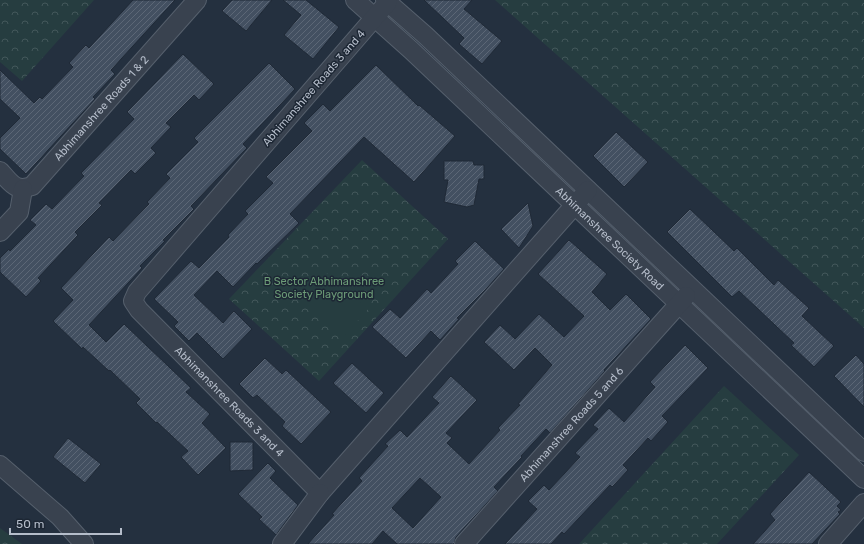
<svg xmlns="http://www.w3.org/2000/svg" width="864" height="544" font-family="Rubik,sans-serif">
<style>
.forest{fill:url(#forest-crowns)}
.pitch{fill:#263d40}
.building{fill:url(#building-hatch);stroke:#1f2936;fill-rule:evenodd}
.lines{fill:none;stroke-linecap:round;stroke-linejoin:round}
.minor-casing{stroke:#56606d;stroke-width:20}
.minor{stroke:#39424f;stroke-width:18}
.labels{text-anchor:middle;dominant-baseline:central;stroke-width:3;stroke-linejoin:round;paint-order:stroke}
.street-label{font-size:11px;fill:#b5bdca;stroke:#1d2734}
.park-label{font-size:11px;fill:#6c9b77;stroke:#1d2734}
</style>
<defs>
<pattern id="forest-crowns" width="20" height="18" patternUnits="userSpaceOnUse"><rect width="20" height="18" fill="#263d40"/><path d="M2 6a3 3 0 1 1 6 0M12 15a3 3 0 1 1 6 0" fill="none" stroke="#43575a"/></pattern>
<pattern id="building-hatch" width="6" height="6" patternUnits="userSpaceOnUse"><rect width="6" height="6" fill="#435061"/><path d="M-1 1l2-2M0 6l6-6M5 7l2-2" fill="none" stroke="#5c6776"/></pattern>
</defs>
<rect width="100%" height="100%" fill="#24303f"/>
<path class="forest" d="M 0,0 L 94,0 L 22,81 L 0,62 Z
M 495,0 L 864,0 L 864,328 Z
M 362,160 L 448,239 L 319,381 L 229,299 Z
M 724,386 L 799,455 L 717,544 L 579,544 Z
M 0,528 L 22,544 L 0,544 Z"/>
<path class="pitch" d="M 323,270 L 368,309 L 345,335 L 301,295 Z"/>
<path class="building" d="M 133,0 L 175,0 L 111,70 L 115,74 L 93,97 L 95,99 L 26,174 L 0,149 L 0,138 L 20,118 L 0,99 L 0,70 L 34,103 L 40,97 L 42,99 L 73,67 L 69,63 L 86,45 L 89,48 Z
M 232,0 L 272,0 L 246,31 L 222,11 Z
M 283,0 L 306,0 L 339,27 L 313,59 L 284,35 L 301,15 Z
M 424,0 L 472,0 L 464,9 L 502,41 L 482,64 L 459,44 L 464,38 Z
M 183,54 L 214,84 L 199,100 L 194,95 L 166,123 L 171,127 L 151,148 L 156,153 L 135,174 L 131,170 L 99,203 L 102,205 L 75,232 L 78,235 L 38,278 L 41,281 L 26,297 L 0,272 L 0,258 L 9,249 L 10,251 L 36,225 L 30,220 L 46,204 L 52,209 L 84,176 L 81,173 L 134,119 L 127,112 Z
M 269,63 L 295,89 L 243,144 L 247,148 L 191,206 L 194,209 L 163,240 L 165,241 L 140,266 L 142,268 L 89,325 L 106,342 L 124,324 L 191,388 L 186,392 L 210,414 L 202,423 L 226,448 L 198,475 L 181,457 L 188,451 L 157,422 L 156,423 L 136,403 L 140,399 L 110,370 L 109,371 L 83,347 L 82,349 L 53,321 L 73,300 L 61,288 L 109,237 L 113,241 L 149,204 L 147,202 L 170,178 L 166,174 L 198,142 L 194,138 Z
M 376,65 L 418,106 L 419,105 L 455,136 L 414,182 L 364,137 L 290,214 L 299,223 L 257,264 L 256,263 L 233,287 L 217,271 L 194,295 L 223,323 L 234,311 L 252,329 L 223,359 L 197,333 L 189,341 L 174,326 L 178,322 L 154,299 L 191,261 L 199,268 L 229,237 L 228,235 L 248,214 L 245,211 L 273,183 L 266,177 L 312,131 L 304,123 L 323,104 L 330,111 Z
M 616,132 L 648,162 L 624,187 L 593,156 Z
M 444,161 L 473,161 L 474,165 L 484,165 L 484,179 L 479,179 L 474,205 L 467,207 L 444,202 L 448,180 L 444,180 Z
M 528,203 L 533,226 L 519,248 L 501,229 Z
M 690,209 L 734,251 L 737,248 L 774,285 L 778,280 L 809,308 L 802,316 L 834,346 L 814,367 L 791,345 L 794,343 L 739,291 L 732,297 L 667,232 Z
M 569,240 L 607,274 L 592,292 L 610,310 L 626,294 L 651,319 L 604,370 L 605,371 L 550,433 L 546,429 L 521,456 L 522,457 L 494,487 L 498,491 L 464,528 L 456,537 L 454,544 L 397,544 L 383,531 L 372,544 L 308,544 L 334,515 L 332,514 L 362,481 L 359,478 L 388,446 L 385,444 L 400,430 L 407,437 L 439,403 L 432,397 L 451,376 L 477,400 L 446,433 L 452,438 L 447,443 L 469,464 L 500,430 L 498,428 L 520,405 L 518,404 L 552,365 L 535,348 L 514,370 L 484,342 L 500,325 L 515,339 L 539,314 L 564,337 L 584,316 L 538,274 ZM 420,478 L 441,497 L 413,528 L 392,508 Z
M 475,241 L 504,269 L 485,290 L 457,318 L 459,319 L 440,340 L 431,331 L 406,358 L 372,327 L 390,309 L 400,318 L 427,289 L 431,293 L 458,264 L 455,261 Z
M 685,345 L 708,368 L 662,416 L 668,422 L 651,441 L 648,438 L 623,465 L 628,470 L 612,487 L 610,485 L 564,534 L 562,532 L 551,544 L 505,544 L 537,509 L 528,501 L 544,485 L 549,490 L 580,457 L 575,453 L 598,429 L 593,425 L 609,408 L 624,422 L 655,387 L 650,382 Z
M 856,355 L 864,364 L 864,407 L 834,376 Z
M 265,358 L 282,374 L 286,370 L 331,412 L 301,444 L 282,426 L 285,422 L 257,395 L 253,398 L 239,384 Z
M 352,363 L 384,393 L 366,413 L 333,383 Z
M 68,438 L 101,464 L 85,483 L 53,457 Z
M 230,442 L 253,442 L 253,470 L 230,471 Z
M 268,463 L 276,471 L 270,478 L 298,505 L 276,535 L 259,519 L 262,517 L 238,494 Z
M 809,472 L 841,502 L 837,506 L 841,510 L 838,512 L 840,514 L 812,544 L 753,544 L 775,520 L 770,514 Z"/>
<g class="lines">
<g class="minor-casing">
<g id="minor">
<path id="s1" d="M 355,0 L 411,50 L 864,479"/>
<path d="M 385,0 L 425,35 L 864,452"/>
<path id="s2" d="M 388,2 L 137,292 L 133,301 L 139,310 L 320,493 L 588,190"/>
<path id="s3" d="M 0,171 C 11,183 15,192 32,186 L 197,0"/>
<path d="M 0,232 L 19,212 L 23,189"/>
<path d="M 0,465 L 60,517 L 84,544"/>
<path d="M 282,544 L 320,493"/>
<path id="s4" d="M 464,544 L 686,296"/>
<path d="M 828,544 L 864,503"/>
</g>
</g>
<use href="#minor" class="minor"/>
</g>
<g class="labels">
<g class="street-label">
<text transform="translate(314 88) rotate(-49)">Abhimanshree Roads 3 and 4</text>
<text stroke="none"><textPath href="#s3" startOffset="143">Abhimanshree Roads 1 &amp; 2</textPath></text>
<text stroke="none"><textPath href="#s1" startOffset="349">Abhimanshree Society Road</textPath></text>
<text stroke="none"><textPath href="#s2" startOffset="533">Abhimanshree Roads 3 and 4</textPath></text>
<text stroke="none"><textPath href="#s4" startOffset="161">Abhimanshree Roads 5 and 6</textPath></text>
</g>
<g class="park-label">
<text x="324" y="281">B Sector Abhimanshree<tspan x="324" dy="13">Society Playground</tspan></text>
</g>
</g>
<path d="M10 528v6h111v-6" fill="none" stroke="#b5bdca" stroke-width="2"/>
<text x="16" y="528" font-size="12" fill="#b5bdca" stroke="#1d2734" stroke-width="3" paint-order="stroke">50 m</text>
</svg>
